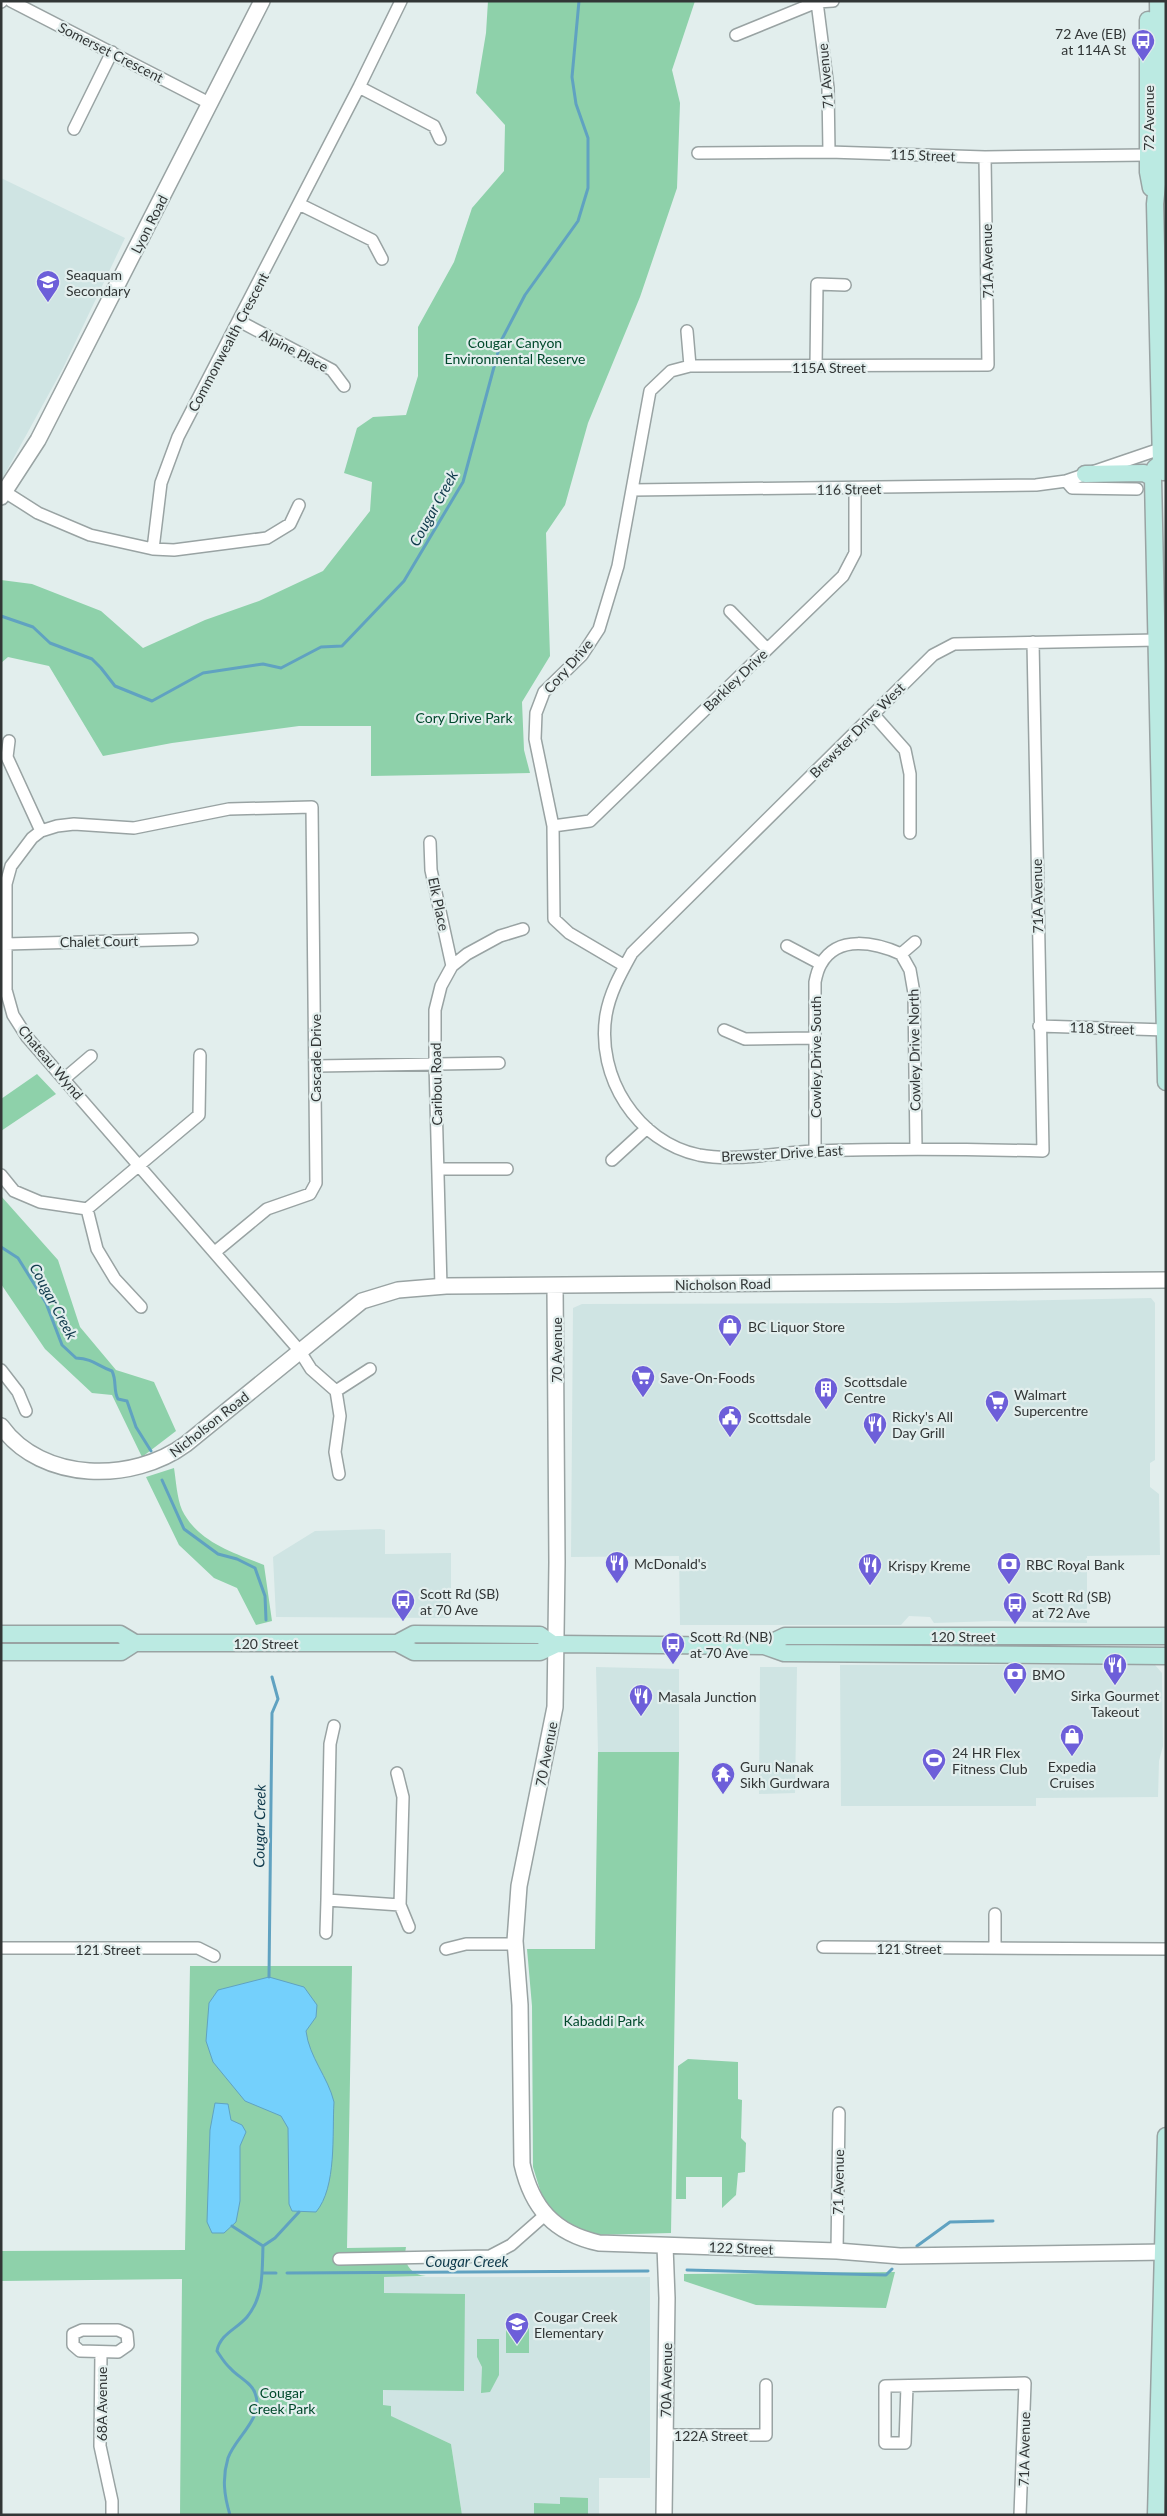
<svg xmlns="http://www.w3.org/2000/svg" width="1167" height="2516" font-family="Lato,sans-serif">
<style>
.built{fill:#cfe4e3}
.green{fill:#8ed1aa}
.water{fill:#74d0fc;stroke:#60a2c1}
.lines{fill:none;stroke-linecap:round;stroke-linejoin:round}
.stream{stroke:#60a2c1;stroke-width:3}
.minor-casing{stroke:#99a3a3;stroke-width:14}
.tertiary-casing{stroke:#99a3a3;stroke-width:18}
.secondary-casing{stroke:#99a3a3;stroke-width:19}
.minor{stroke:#fff;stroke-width:11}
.tertiary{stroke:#fff;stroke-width:15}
.secondary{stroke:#bbeae2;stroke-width:16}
.labels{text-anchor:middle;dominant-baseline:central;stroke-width:4.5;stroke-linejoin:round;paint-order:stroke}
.poi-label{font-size:14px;fill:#323636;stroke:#e2eeed;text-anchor:start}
.street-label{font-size:14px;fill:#323636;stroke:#e2eeed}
.park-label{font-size:14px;fill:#01492c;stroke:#e2eeed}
.water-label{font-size:15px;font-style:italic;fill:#103a4c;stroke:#e2eeed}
</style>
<rect width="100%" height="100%" fill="#e2eeed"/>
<path class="built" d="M 1,178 L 125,238 L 63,368 L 1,481 Z
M 1151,1298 L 1155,1303 L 1155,1460 L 1150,1463 L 1150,1487 L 1159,1494 L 1160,1555 L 1087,1556 L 1087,1623 L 994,1621 L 934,1623 L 930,1617 L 909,1616 L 901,1625 L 680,1625 L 679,1556 L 571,1557 L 573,1308 L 582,1304 L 895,1303 Z
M 380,1529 L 385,1530 L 385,1554 L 451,1553 L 451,1618 L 276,1617 L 273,1557 L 315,1531 Z
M 840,1665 L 1155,1665 L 1162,1673 L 1163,1746 L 1159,1761 L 1158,1797 L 1036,1798 L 1036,1806 L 841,1806 Z
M 596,1667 L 679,1669 L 679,1752 L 598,1752 Z
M 760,1667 L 797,1667 L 795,1793 L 759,1794 Z
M 384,2277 L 650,2277 L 650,2478 L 599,2478 L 599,2515 L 462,2515 L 451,2444 L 383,2413 Z"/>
<path class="green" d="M 488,1 L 695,1 L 672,70 L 680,103 L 677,188 L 640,297 L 588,423 L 565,505 L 546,533 L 550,656 L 522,702 L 524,750 L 530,773 L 371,776 L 371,726 L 299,726 L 172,743 L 103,756 L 49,666 L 8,657 L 1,663 L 1,580 L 32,584 L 101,611 L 143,648 L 205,620 L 259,601 L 323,571 L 370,511 L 372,482 L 344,473 L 357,428 L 373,417 L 406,415 L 418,376 L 418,327 L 454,262 L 472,208 L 504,171 L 505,125 L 476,93 L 486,33 Z
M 37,1074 L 56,1094 L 1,1131 L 1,1099 Z
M 1,1196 L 58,1260 L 80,1327 L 116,1370 L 154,1382 L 176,1431 L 142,1457 L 112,1395 L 92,1393 L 45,1349 L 1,1284 Z
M 174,1468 C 176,1481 177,1498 182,1510 C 198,1542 232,1552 264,1565 L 272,1621 L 256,1625 L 237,1588 L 214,1578 L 179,1545 L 146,1477 Z
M 598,1752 L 679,1752 L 671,2233 L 595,2235 L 575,2230 L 555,2216 L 544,2203 L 533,2167 L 532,2006 L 527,1949 L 595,1949 Z
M 190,1966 L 352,1966 L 347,2248 L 406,2247 C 403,2263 409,2274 426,2276 L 384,2277 L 384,2293 L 465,2294 L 464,2391 L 383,2390 L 383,2405 L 391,2406 L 391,2416 L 451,2444 L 462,2515 L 180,2515 L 182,2279 L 1,2281 L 1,2251 L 185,2250 Z
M 688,2059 L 738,2062 L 738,2099 L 742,2100 L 741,2138 L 746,2143 L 745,2172 L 738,2173 L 736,2195 L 722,2208 L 722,2177 L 686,2177 L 686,2199 L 676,2199 L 678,2066 Z
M 895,2272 L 886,2308 L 756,2305 L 684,2281 L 684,2274 Z
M 506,2322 L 529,2322 L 529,2353 L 506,2353 Z
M 477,2339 L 499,2339 L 499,2375 L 490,2392 L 481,2393 L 482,2367 L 477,2357 Z
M 560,2497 L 588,2498 L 588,2515 L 534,2515 L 534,2503 L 560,2504 Z"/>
<path class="water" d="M 269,1977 L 304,1987 L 317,2005 L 316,2017 L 306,2031 C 309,2057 328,2077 334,2102 C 332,2134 337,2187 316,2212 L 292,2211 L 289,2204 L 288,2128 L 281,2116 L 245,2101 L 213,2062 L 206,2041 L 209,2003 L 218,1990 Z
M 215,2103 L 228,2104 L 231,2120 L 242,2125 L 246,2132 L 240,2146 L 240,2201 L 236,2222 L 224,2233 L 212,2233 L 207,2222 L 210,2130 Z"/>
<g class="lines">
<path class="stream" d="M 1,616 L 33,627 L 50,643 L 92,659 L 101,668 L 115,686 L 152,701 L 203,673 L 263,664 L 281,668 L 321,647 L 342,646 L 404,581 L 463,482 L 501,341 L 525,295 L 578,221 L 588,188 L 588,138 L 576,104 L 572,77 L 579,1
M 1,1247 L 18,1258 L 46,1303 L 62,1345 L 76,1358 C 94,1359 97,1366 112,1371 C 117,1381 113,1390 118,1399 L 127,1401 L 136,1427 L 151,1451
M 162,1480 L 184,1529 L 218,1554 L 237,1559 L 255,1568 L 265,1596 L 266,1620
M 269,1977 L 272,1713 L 278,1699 L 272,1677
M 263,2246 L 275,2238 L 299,2212
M 917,2246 L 950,2222 L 993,2221
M 687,2270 L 886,2275 L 892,2269
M 262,2273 L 276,2273
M 287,2273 L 648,2271
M 230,2515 C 224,2495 222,2478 228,2458 C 235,2437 265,2418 255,2393 C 252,2383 238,2377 231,2369 C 225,2364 221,2357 217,2351 C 220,2334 237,2329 247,2317 C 264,2296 262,2272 263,2246 L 232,2226"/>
<g class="minor-casing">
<path id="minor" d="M 11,1 L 211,104
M 1,2 L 2,1
M 817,2 L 828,88 L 829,152
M 736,35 L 817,2 L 833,1
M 359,87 L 434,126 L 440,139
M 74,129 L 112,52
M 698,153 L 829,152 L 985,157 L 1148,155
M 299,204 L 372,240 L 382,259
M 239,321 L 332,370 L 344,386
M 687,331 L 690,366
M 816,367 L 817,284 L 845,285
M 1066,481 L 1072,488 L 1137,489
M 632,490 L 1036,485 L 1066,481 L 1160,449
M 5,492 L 38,513 L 90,535 L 153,549 L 174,550 L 267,538 L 290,524 L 299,505
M 153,549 L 161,483 L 178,437 L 359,87 L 401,1
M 730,611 L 767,649
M 1033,642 L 1043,1151 C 967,1149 891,1148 816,1151 C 778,1152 737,1162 699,1155 C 637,1142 596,1077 606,1015 C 610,992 621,973 632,953 L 933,655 L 954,644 L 1157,640
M 873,714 L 905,750 L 910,774 L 910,833
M 9,741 L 7,757 L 41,831
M 553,826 L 590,821 L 843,576 L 855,553 L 855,489
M 430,842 L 431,870 L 452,966
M 6,944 L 192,939
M 787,946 L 821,964
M 901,954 L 915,942
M 625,966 L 569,933 L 554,919 L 553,826 L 535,739 L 536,713 L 544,692 L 582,655 L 599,629 L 618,566 L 650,391 L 671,371 L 690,366 L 988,365 L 985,157
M 1039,1026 L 1166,1030
M 724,1030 L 745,1039 L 814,1038
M 316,1066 L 499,1063
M 64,1079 L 91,1056
M 815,1151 L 815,982 C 816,977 818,969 821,964 C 838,934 876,943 901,954 L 910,970 L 914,993 L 916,1149
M 612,1160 L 647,1128
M 438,1169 L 507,1169
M 1,1175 L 14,1191 L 40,1202 L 87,1209
M 215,1252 L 267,1209 L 310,1194 L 316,1183 L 312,807 L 229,809 L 134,828 L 74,824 L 57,826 L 41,831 L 32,838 L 11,866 L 6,884 L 6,990 L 13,1015 L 27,1037 L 299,1350 L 311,1369 L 336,1391 L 340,1416 L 335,1452 L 339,1474
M 441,1287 L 435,1064 L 435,1010 L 441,986 L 452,966 L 467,954 L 500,936 L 523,929
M 141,1307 L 115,1279 L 97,1249 L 87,1209 L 199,1115 L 200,1055
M 1,1370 L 18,1392 L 26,1411
M 336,1391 L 370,1369
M 334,1726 L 330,1744 L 327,1900 L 400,1905 L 409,1927
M 397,1773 L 403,1797 L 400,1905
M 995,1914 L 995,1948
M 326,1933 L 327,1900
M 823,1947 L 1166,1949
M 1,1948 L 198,1948 L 214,1956
M 446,1949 L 466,1944 L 515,1944
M 837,2251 L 839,2113
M 339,2259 L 490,2256 L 511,2245 L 545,2215
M 82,2330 L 118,2330 L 127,2334 L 128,2345 L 118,2352 L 80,2351 L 73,2345 L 73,2334 Z
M 101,2352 L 100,2446 L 112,2501 L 112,2515
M 907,2386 L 905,2443 L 885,2443 L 885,2386 L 1025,2383 L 1020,2515
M 665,2435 L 766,2435 L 766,2385"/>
</g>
<g class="tertiary-casing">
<path id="tertiary" d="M 1,497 L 38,440 L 262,1
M 555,1286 L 557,1562 L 555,1707 L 519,1886 L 515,1941 L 520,2005 L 522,2164 C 532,2208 554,2233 599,2243 L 837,2251 L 900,2256 L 1166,2252
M 1,1426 C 42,1483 133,1483 186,1444 L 362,1301 L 398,1290 L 446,1286 L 1166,1280
M 664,2515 L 667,2298 L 665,2246"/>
</g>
<g class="secondary-casing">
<path id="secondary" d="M 1158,1 L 1160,155 L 1155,204 L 1161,463 L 1164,472
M 1148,20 L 1148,172 L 1151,188
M 1161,463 L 1155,468 L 1153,478 L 1166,1082
M 1085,474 L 1144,473 L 1153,478
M 1,1634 L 120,1634 L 135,1643
M 397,1643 L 414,1652 L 540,1652 L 557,1644 L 764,1646 L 784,1653 L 1166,1656
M 764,1646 L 785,1636 L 1166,1636
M 1,1652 L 121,1652 L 135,1643 L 397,1643 L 414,1634 L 540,1635 L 553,1644
M 1156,2515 L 1166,2136"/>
</g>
<use href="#minor" class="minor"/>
<use href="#tertiary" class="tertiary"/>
<use href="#secondary" class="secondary"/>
</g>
<defs>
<g id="bus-pin" transform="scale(1.25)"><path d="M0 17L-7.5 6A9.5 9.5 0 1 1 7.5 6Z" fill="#6d5fd9" stroke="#e2eeed"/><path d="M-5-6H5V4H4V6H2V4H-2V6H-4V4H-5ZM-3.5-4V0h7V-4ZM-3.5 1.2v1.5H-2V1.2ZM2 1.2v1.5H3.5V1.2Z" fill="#fff"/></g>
<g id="school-pin" transform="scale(1.25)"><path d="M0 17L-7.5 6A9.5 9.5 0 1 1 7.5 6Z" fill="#6d5fd9" stroke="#e2eeed"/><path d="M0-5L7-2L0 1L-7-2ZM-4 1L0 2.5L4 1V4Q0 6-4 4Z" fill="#fff"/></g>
<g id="shop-pin" transform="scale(1.25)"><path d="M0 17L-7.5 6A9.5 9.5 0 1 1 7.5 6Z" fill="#6d5fd9" stroke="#e2eeed"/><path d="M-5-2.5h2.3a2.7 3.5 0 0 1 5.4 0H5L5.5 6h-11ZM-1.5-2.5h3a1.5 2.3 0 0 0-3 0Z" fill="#fff"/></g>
<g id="supermarket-pin" transform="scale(1.25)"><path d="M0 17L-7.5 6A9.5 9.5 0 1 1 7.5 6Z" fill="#6d5fd9" stroke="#e2eeed"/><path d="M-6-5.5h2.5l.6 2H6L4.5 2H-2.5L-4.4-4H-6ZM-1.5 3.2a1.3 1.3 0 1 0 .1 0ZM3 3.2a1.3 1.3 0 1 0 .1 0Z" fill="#fff"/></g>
<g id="building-pin" transform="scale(1.25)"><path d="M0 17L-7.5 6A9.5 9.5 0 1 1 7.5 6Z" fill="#6d5fd9" stroke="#e2eeed"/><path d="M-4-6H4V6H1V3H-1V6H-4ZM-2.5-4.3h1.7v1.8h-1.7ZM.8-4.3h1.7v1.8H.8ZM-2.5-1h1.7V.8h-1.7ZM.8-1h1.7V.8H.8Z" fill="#fff"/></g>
<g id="civic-pin" transform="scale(1.25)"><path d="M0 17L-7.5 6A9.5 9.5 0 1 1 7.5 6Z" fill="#6d5fd9" stroke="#e2eeed"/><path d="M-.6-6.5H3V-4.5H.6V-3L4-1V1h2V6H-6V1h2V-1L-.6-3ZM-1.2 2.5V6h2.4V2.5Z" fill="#fff"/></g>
<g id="restaurant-pin" transform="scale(1.25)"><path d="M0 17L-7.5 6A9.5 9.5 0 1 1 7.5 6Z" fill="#6d5fd9" stroke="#e2eeed"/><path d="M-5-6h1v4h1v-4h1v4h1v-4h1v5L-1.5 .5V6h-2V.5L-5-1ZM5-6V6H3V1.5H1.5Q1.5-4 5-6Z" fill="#fff"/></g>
<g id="bank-pin" transform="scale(1.25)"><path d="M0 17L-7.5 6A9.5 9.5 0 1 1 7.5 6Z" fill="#6d5fd9" stroke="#e2eeed"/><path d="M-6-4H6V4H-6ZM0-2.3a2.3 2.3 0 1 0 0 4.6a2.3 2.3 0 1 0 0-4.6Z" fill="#fff"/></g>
<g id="stadium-pin" transform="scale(1.25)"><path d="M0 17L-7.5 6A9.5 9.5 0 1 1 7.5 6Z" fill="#6d5fd9" stroke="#e2eeed"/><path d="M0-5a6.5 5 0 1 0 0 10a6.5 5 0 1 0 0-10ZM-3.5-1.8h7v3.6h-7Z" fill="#fff"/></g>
<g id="temple-pin" transform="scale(1.25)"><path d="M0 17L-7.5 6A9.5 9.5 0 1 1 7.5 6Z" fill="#6d5fd9" stroke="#e2eeed"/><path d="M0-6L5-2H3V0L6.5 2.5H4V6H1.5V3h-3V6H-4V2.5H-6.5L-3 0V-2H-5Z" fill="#fff"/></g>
</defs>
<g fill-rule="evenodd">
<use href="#bus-pin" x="1143" y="41"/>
<use href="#school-pin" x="48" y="282"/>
<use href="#shop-pin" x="730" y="1326"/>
<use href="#supermarket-pin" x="643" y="1377"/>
<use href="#building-pin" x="826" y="1389"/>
<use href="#supermarket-pin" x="997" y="1402"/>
<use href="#civic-pin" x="730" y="1417"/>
<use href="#restaurant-pin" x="875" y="1424"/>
<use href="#restaurant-pin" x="617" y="1563"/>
<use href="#bank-pin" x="1009" y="1564"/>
<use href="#restaurant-pin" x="870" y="1565"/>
<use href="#bus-pin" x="403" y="1601"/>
<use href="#bus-pin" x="1015" y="1604"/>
<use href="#bus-pin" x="673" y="1644"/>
<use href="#restaurant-pin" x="1115" y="1665"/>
<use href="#bank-pin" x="1015" y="1674"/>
<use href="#restaurant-pin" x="641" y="1696"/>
<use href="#shop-pin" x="1072" y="1736"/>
<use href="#stadium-pin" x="934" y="1760"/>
<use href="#temple-pin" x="723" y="1774"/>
<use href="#school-pin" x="517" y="2324"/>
</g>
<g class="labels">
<g class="poi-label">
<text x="1126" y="33" text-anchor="end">72 Ave (EB)<tspan x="1126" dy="16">at 114A St</tspan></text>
<text x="66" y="274">Seaquam<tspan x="66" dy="16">Secondary</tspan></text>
<text x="748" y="1326">BC Liquor Store</text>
<text x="660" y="1377">Save-On-Foods</text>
<text x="844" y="1381">Scottsdale<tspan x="844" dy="16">Centre</tspan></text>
<text x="1014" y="1394">Walmart<tspan x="1014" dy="16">Supercentre</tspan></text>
<text x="892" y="1416">Ricky's All<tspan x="892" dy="16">Day Grill</tspan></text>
<text x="748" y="1417">Scottsdale</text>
<text x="634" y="1563">McDonald's</text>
<text x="1026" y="1564">RBC Royal Bank</text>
<text x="888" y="1565">Krispy Kreme</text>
<text x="420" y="1593">Scott Rd (SB)<tspan x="420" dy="16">at 70 Ave</tspan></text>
<text x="1032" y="1596">Scott Rd (SB)<tspan x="1032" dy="16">at 72 Ave</tspan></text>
<text x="690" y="1636">Scott Rd (NB)<tspan x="690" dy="16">at 70 Ave</tspan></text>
<text x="1032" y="1674">BMO</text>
<text x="1115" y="1695" text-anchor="middle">Sirka Gourmet<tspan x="1115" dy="16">Takeout</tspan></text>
<text x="658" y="1696">Masala Junction</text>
<text x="952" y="1752">24 HR Flex<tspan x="952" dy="16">Fitness Club</tspan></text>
<text x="740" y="1766">Guru Nanak<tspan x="740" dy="16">Sikh Gurdwara</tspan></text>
<text x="1072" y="1766" text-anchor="middle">Expedia<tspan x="1072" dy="16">Cruises</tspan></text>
<text x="534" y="2316">Cougar Creek<tspan x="534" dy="16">Elementary</tspan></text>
</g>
<g class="street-label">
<text transform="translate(111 52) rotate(27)">Somerset Crescent</text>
<text transform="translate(825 76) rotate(-95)">71 Avenue</text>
<text transform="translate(1148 118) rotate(-90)">72 Avenue</text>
<text transform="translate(923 155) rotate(2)">115 Street</text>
<text transform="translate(149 224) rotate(-63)">Lyon Road</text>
<text transform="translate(987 261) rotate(-91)">71A Avenue</text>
<text transform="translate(228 342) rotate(-62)">Commonwealth Crescent</text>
<text transform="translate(294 350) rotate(28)">Alpine Place</text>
<text x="829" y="367">115A Street</text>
<text transform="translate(849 489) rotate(-1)">116 Street</text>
<text transform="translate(568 666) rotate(-49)">Cory Drive</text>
<text transform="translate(735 680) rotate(-44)">Barkley Drive</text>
<text transform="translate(857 730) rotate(-45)">Brewster Drive West</text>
<text transform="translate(1037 896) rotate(-91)">71A Avenue</text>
<text transform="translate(439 904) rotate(78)">Elk Place</text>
<text transform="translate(99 941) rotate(-1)">Chalet Court</text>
<text transform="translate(1102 1028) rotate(2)">118 Street</text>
<text transform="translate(914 1050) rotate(-91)">Cowley Drive North</text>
<text transform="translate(815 1057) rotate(-90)">Cowley Drive South</text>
<text transform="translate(315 1058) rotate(-90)">Cascade Drive</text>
<text transform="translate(51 1062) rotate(50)">Chateau Wynd</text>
<text transform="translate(436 1084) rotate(-91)">Caribou Road</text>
<text transform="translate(782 1153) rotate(-3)">Brewster Drive East</text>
<text transform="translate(723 1284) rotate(-1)">Nicholson Road</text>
<text transform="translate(556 1350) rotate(-90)">70 Avenue</text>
<text transform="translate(209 1424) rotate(-38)">Nicholson Road</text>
<text x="963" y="1636">120 Street</text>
<text x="266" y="1643">120 Street</text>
<text transform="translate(546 1754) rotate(-79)">70 Avenue</text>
<text x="909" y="1948">121 Street</text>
<text x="108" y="1949">121 Street</text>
<text transform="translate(838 2182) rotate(-89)">71 Avenue</text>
<text transform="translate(741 2248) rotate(2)">122 Street</text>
<text transform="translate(666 2380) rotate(-89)">70A Avenue</text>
<text transform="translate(101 2404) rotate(-90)">68A Avenue</text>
<text x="711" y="2435">122A Street</text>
<text transform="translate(1024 2449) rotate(-89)">71A Avenue</text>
</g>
<g class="park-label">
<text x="515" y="342">Cougar Canyon<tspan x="515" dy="16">Environmental Reserve</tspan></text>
<text x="464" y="717">Cory Drive Park</text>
<text x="604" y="2020">Kabaddi Park</text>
<text x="282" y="2392">Cougar<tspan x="282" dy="16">Creek Park</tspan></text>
</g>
<g class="water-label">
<text transform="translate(433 508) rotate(-61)">Cougar Creek</text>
<text transform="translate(54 1301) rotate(62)">Cougar Creek</text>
<text transform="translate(259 1826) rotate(-89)">Cougar Creek</text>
<text x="467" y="2261">Cougar Creek</text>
</g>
</g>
<rect width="1167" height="2516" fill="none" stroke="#323636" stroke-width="5"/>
</svg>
